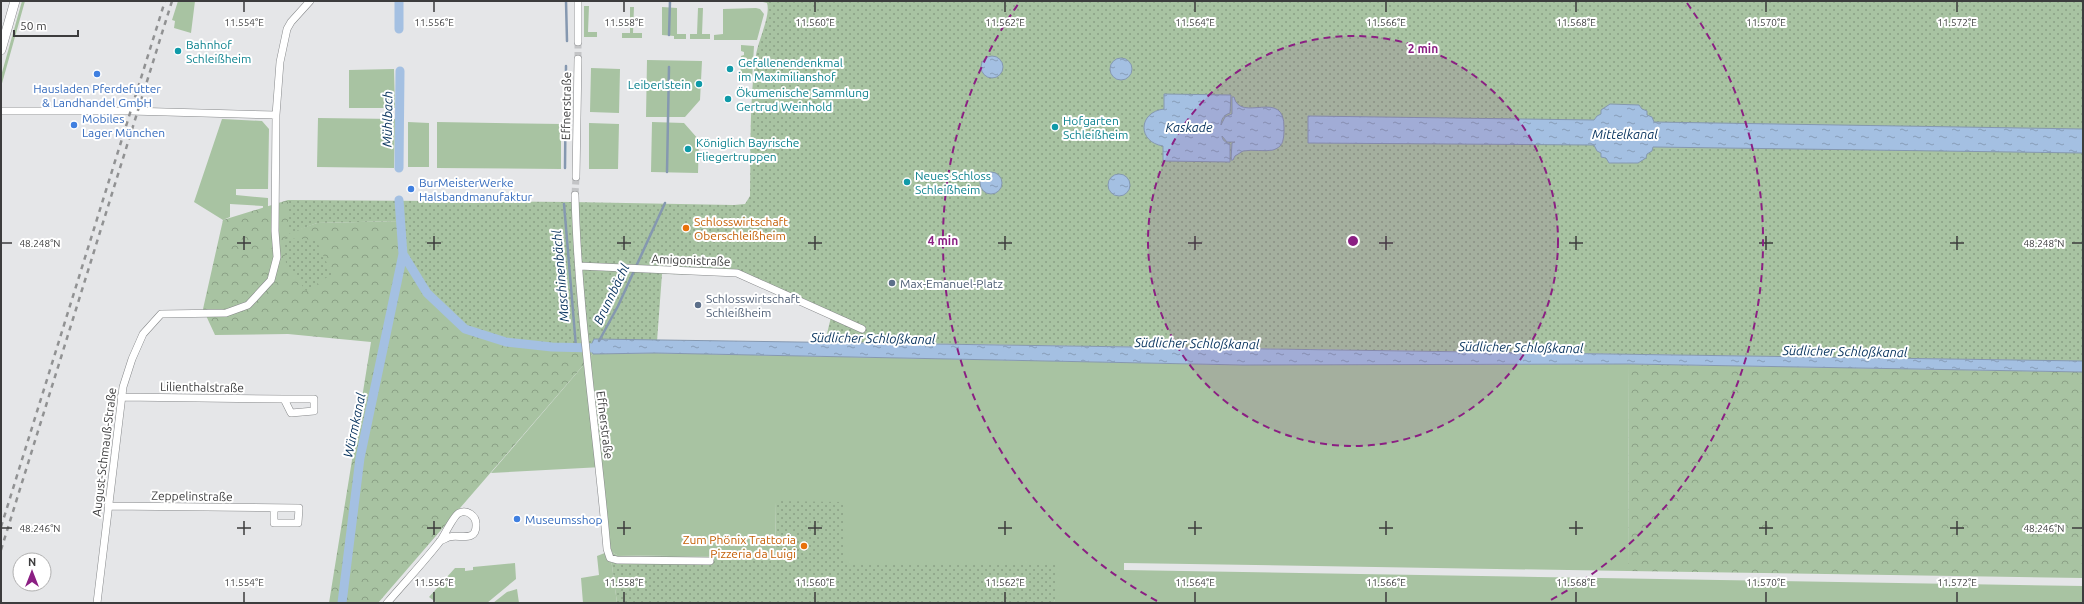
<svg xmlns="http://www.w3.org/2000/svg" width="2084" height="604" font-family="Ubuntu,sans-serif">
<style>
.grass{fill:#a8c3a2}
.forest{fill:url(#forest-crowns)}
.park{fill:url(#park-dots)}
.water{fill:url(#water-ripples);stroke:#8598b0}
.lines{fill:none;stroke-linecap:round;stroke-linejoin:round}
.stream{stroke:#8598b0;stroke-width:2.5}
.canal{stroke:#a4c0e2;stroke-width:9}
.street-tunnel{stroke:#c3c4c6;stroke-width:7;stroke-dasharray:7 3.5;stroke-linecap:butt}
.street-casing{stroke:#86888a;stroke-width:8}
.secondary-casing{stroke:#86888a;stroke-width:10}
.street{stroke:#fff;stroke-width:7}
.secondary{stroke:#fff;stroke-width:9}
.rail{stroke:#919293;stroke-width:2.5;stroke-dasharray:5 5;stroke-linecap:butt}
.ticks{fill:none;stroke:#3c3c3d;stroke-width:1.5}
.ring{fill:none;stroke:#8b1f83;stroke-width:2;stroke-dasharray:7 5}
.culture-dot{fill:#0f9aa8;stroke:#fff;stroke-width:1.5}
.shop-dot{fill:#3f7fe0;stroke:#fff;stroke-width:1.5}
.food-dot{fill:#e8710a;stroke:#fff;stroke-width:1.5}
.service-dot{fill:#5c6f8a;stroke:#fff;stroke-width:1.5}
.labels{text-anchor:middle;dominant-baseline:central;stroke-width:4;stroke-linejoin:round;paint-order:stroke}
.culture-label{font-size:12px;fill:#0d838f;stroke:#fff;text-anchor:start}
.shop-label{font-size:12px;fill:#366cbe;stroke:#fff;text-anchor:start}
.street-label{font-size:12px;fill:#3c3c3d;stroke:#fff}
.food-label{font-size:12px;fill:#c56008;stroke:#fff;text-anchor:start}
.service-label{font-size:12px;fill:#4e5e75;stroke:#fff;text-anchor:start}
.water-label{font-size:13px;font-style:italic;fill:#0b3660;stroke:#fff}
.ticks-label{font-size:10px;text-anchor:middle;fill:#3c3c3d;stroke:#fff;stroke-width:4;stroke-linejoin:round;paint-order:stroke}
.centre{fill:#8b1f83;stroke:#fff;stroke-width:2}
.ring-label{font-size:12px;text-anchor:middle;font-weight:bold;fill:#8b1f83;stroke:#fff;stroke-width:4;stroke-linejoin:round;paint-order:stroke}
</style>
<defs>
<pattern id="forest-crowns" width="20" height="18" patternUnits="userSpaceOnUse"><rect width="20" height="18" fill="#a8c3a2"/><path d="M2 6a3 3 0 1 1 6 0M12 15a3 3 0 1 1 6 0" fill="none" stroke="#8aa085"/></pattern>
<pattern id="park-dots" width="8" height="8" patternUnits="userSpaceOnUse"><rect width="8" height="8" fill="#a8c3a2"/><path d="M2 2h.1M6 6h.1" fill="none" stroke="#8aa085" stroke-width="1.8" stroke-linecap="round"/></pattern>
<pattern id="water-ripples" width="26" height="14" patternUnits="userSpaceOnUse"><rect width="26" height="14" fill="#a4c0e2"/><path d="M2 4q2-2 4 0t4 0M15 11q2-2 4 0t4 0" fill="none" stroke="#879db8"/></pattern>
</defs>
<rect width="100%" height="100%" fill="#e5e6e8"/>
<path class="grass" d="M 22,1 L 25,1 L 1,87 L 1,76 Z
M 178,1 L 195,1 L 191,33 L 174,28 L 175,21 L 172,20 Z
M 584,6 L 589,6 L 588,32 L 597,32 L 597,37 L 584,37 Z
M 630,7 L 634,7 L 633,33 L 642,33 L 642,38 L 622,38 L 622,33 L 630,33 Z
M 662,7 L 677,8 L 677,34 L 686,34 L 686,39 L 674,39 L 674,36 L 662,35 Z
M 698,8 L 703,8 L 702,34 L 710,34 L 710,39 L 690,39 L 690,34 L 697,34 Z
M 756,8 L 760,9 L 764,14 L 757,40 L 714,40 L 714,35 L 723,34 L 723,9 Z
M 741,45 L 754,46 L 752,80 L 749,83 L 740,83 L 741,56 L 744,55 L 744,52 L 741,51 Z
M 647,60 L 702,61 L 700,100 L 685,117 L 646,117 Z
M 591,68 L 620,69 L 619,113 L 590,112 Z
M 394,69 L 395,108 L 349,108 L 349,70 Z
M 318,118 L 395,119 L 394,168 L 317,167 Z
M 222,119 L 262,121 L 269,129 L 268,189 L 236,189 L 236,195 L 268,198 L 268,229 L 262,229 L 263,206 L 230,204 L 230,217 L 223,220 L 194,202 Z
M 408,122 L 429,123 L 429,167 L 408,167 Z
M 437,122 L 561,124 L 561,169 L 437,168 Z
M 652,122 L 684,123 L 699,140 L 698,173 L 651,172 Z
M 589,123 L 619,124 L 618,169 L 589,169 Z
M 655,353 L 1243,365 L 1629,364 L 1628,571 L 1124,563 L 1124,570 L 2083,586 L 2083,603 L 1053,603 L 1055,600 L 1055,563 L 845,563 L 776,502 L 775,558 L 617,555 L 610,551 L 617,603 L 583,603 L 581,578 L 599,575 L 597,556 L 610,551 L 602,467 L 491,473 L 593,354 Z
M 515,563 L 516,579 L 487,603 L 437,603 L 429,597 L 455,568 L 465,568 L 465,571 L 473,570 L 473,567 Z
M 517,589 L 519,603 L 493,603 L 507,592 Z"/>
<path class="forest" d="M 288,200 L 288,233 L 317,223 L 402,221 L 403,254 L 465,329 L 506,342 L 552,347 L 590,347 L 593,354 L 378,603 L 329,603 L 371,342 L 288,334 L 215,335 L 203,309 L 223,220 Z
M 1629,364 L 2083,372 L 2083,578 L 1628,571 Z"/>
<path class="park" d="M 759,1 L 2083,1 L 2083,361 L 825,342 L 831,317 L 734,275 L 662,274 L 657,341 L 595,339 L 590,347 L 552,347 L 506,342 L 465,329 L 427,293 L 403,254 L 402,221 L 317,223 L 288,234 L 288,200 L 572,202 L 734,205 L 745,204 L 750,196 C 751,150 749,101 756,55 C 758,41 771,15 767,3 Z
M 283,238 L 316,240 L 332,274 L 306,291 L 286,263 Z
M 776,501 L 844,502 L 845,563 L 1055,563 L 1055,600 L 1053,603 L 617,603 L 610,551 L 617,555 L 775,558 Z"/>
<path class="water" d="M981 67a11 11 0 1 1 22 0a11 11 0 1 1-22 0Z
M1110 69a11 11 0 1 1 22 0a11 11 0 1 1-22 0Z
M 1164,94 L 1231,95 L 1230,113 C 1224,115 1221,119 1221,125 L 1225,117 L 1232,114 L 1232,97 L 1234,97 C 1240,124 1285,87 1284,128 C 1284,132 1284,136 1283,140 C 1282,145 1279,148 1273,150 C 1265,152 1253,149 1243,151 L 1235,156 L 1233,160 L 1231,160 L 1232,143 L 1235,142 L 1227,142 L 1222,136 C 1222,140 1226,143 1230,144 L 1230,162 L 1163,161 L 1163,146 C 1137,142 1138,112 1164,109 Z
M 1610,104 L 1639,105 L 1642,109 L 1647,111 L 1647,115 L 1652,117 L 1654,122 L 2083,129 L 2083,153 L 1653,147 L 1652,151 L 1647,154 L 1646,158 L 1638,163 L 1609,163 L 1606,158 L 1601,157 L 1601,153 L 1597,151 L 1594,145 L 1308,143 L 1308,116 L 1594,120 L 1597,116 L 1601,114 L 1601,110 Z
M980 183a11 11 0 1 1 22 0a11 11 0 1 1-22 0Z
M1108 185a11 11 0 1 1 22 0a11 11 0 1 1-22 0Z
M 594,339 L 2083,361 L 2083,372 L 1629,364 L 1243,365 L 655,353 L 593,354 L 590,347 Z"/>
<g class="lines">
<path class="stream" d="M 566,1 L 567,41
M 669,35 L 670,1
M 565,168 L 566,66
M 667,172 L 669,67
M 564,204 L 576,347
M 599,341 L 618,306 L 665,203"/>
<path class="canal" d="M 399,1 L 399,29
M 399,168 L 400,71
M 399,200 L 403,254 L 427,293 L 465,329 L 506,342 L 552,347 L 594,348
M 342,603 L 360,458 L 403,254"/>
<path class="street-tunnel" d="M 578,59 L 578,42
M 575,195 L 576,177"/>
<g class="street-casing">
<path id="street" d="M 578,42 L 578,1
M 1,111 L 130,111 L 276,115
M 576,177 L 578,59
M 575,195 C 578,314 597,431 607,549 L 610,558 L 617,560 L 710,561
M 579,266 L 737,273 L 862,329
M 121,397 L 284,399 L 291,413 L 314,411 L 314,399 L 284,399
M 108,506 L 299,508 L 298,523 L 274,523 L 274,508
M 97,603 L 123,387 L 132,359 L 143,334 L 161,314 L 226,313 L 248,305 L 271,280 L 277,257 L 275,231 L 276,115 L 280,62 L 287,29 L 291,22 L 310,1
M 387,603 C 405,582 424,562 441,540 C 445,534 454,515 459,513 C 467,509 476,516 476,524 C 477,543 459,534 449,537 C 446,538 443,540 440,541"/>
</g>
<g class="secondary-casing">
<path id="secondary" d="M 1,50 L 15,1"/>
</g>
<use href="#street" class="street"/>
<use href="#secondary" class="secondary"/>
<path class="rail" d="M 1,527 L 165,1
M 1,550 L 172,1"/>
</g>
<path class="ticks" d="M 244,2 L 244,12M 434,2 L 434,12M 624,2 L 624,12M 815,2 L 815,12M 1005,2 L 1005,12M 1195,2 L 1195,12M 1386,2 L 1386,12M 1576,2 L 1576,12M 1766,2 L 1766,12M 1957,2 L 1957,12M 244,236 L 244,250M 434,236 L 434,250M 624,236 L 624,250M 815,236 L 815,250M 1005,236 L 1005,250M 1195,236 L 1195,250M 1386,236 L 1386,250M 1576,236 L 1576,250M 1766,236 L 1766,250M 1957,236 L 1957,250M 2,243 L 12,243M 237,243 L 251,243M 427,243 L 441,243M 617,243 L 631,243M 808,243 L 822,243M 998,243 L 1012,243M 1188,243 L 1202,243M 1379,243 L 1393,243M 1569,243 L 1583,243M 1759,243 L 1773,243M 1950,243 L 1964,243M 2072,243 L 2082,243M 244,521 L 244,535M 434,521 L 434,535M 624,521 L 624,535M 815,521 L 815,535M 1005,521 L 1005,535M 1195,521 L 1195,535M 1386,521 L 1386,535M 1576,521 L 1576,535M 1766,521 L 1766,535M 1957,521 L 1957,535M 2,528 L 12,528M 237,528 L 251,528M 427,528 L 441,528M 617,528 L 631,528M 808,528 L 822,528M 998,528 L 1012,528M 1188,528 L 1202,528M 1379,528 L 1393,528M 1569,528 L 1583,528M 1759,528 L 1773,528M 1950,528 L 1964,528M 2072,528 L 2082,528M 244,592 L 244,602M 434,592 L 434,602M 624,592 L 624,602M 815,592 L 815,602M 1005,592 L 1005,602M 1195,592 L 1195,602M 1386,592 L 1386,602M 1576,592 L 1576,602M 1766,592 L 1766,602M 1957,592 L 1957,602"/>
<circle cx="1353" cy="241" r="205" fill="#8b1f83" fill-opacity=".12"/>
<g class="ring">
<circle cx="1353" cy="241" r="205"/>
<path d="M1157 601A410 410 0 0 1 1019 3M1687 3A410 410 0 0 1 1549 601"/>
</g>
<g class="culture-dot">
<circle cx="178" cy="51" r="4"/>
<circle cx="730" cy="69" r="4"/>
<circle cx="699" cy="84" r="4"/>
<circle cx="728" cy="99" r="4"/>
<circle cx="1055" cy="127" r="4"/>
<circle cx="688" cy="149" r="4"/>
<circle cx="907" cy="182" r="4"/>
</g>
<g class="shop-dot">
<circle cx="97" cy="74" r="4"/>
<circle cx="74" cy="125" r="4"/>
<circle cx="411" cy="189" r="4"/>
<circle cx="517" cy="519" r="4"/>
</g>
<g class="food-dot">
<circle cx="686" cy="228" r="4"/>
<circle cx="804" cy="546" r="4"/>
</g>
<g class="service-dot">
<circle cx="892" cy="283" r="4"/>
<circle cx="698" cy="305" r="4"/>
</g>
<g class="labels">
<g class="culture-label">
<text x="186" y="44">Bahnhof<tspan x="186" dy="14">Schleißheim</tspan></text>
<text x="738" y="62">Gefallenendenkmal<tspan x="738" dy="14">im Maximilianshof</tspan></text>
<text x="691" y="84" text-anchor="end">Leiberlstein</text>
<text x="736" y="92">Ökumenische Sammlung<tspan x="736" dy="14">Gertrud Weinhold</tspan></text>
<text x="1063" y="120">Hofgarten<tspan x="1063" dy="14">Schleißheim</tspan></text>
<text x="696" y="142">Königlich Bayrische<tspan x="696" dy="14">Fliegertruppen</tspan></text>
<text x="915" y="175">Neues Schloss<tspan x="915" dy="14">Schleißheim</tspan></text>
</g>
<g class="shop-label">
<text x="97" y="88" text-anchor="middle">Hausladen Pferdefutter<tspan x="97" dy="14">&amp; Landhandel GmbH</tspan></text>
<text x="82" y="118">Mobiles<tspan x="82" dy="14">Lager München</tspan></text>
<text x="419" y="182">BurMeisterWerke<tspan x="419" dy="14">Halsbandmanufaktur</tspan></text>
<text x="525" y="519">Museumsshop</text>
</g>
<g class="street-label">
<text transform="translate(566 106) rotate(-89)">Effnerstraße</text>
<text transform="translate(691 260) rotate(2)">Amigonistraße</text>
<text transform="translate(202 387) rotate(1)">Lilienthalstraße</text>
<text transform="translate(605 425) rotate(83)">Effnerstraße</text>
<text transform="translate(104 452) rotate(-83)">August-Schmauß-Straße</text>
<text transform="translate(192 496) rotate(1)">Zeppelinstraße</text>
</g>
<g class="food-label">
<text x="694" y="221">Schlosswirtschaft<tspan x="694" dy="14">Oberschleißheim</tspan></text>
<text x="796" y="539" text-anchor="end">Zum Phönix Trattoria<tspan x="796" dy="14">Pizzeria da Luigi</tspan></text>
</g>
<g class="service-label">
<text x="900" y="283">Max-Emanuel-Platz</text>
<text x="706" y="298">Schlosswirtschaft<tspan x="706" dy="14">Schleißheim</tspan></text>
</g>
<g class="water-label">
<text transform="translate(387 119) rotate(-89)">Mühlbach</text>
<text x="1189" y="127">Kaskade</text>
<text x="1625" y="134">Mittelkanal</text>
<text transform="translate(560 276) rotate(-95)">Maschinenbächl</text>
<text transform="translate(611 294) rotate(-64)">Brunnbächl</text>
<text transform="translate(873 338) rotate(1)">Südlicher Schloßkanal</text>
<text transform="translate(1197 343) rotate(1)">Südlicher Schloßkanal</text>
<text transform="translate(1521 347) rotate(1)">Südlicher Schloßkanal</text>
<text transform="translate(1845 351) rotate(1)">Südlicher Schloßkanal</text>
<text transform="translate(354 425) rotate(-78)">Würmkanal</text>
</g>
</g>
<g class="ticks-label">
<text x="244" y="26">11.554°E</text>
<text x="434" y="26">11.556°E</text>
<text x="624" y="26">11.558°E</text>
<text x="815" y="26">11.560°E</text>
<text x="1005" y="26">11.562°E</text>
<text x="1195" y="26">11.564°E</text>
<text x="1386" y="26">11.566°E</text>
<text x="1576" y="26">11.568°E</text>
<text x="1766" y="26">11.570°E</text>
<text x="1957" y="26">11.572°E</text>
<text x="40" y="247">48.248°N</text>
<text x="2044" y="247">48.248°N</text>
<text x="40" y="532">48.246°N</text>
<text x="2044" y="532">48.246°N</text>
<text x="244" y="586">11.554°E</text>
<text x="434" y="586">11.556°E</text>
<text x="624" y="586">11.558°E</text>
<text x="815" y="586">11.560°E</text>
<text x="1005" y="586">11.562°E</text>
<text x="1195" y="586">11.564°E</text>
<text x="1386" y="586">11.566°E</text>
<text x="1576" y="586">11.568°E</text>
<text x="1766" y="586">11.570°E</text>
<text x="1957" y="586">11.572°E</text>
</g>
<circle cx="1353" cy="241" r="6" class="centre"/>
<g class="ring-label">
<text x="1423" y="53">2 min</text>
<text x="943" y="245">4 min</text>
</g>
<rect width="2084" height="604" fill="none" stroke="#3c3c3d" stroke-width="4"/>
<g transform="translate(32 572)"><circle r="19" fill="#ffffff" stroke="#b1b1b1"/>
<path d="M0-3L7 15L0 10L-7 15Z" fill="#8b1f83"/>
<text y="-6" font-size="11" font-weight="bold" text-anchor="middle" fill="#3c3c3d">N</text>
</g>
<path d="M14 30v6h64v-6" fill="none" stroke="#3c3c3d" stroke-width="2"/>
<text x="20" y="30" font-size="12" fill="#3c3c3d" stroke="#ffffff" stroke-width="3" paint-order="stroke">50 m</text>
</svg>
